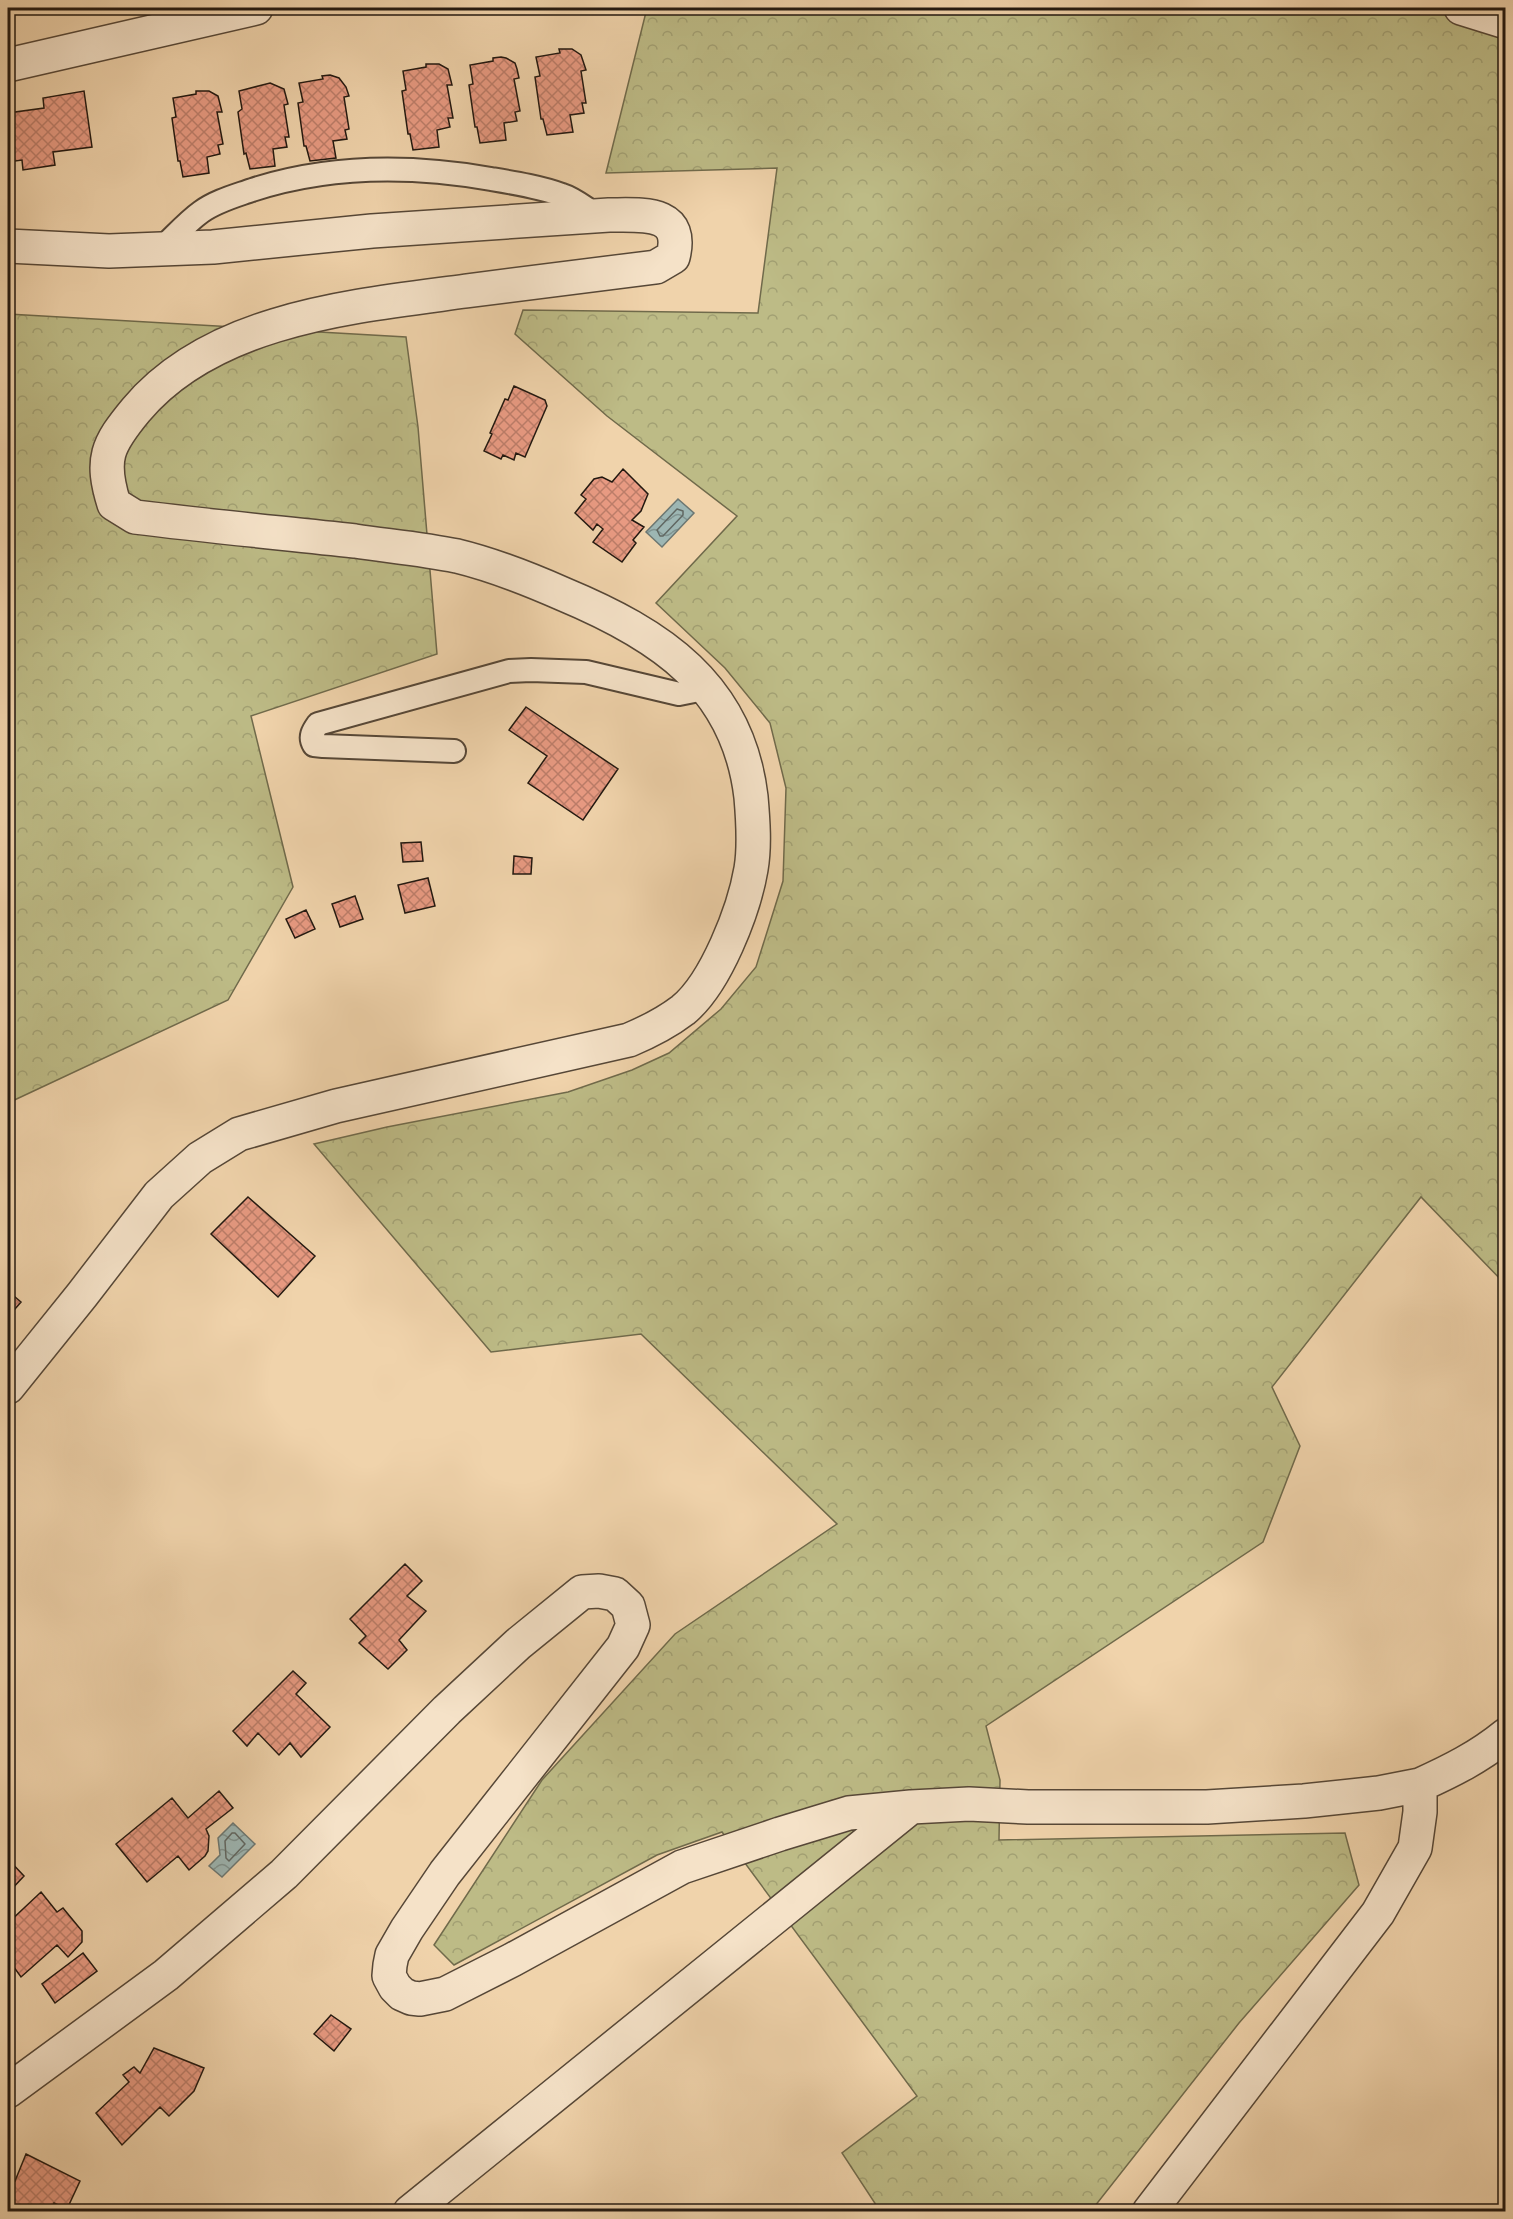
<svg xmlns="http://www.w3.org/2000/svg" width="1513" height="2219" font-family="'Sorts Mill Goudy',serif">
<style>
.forest{fill:url(#forest-crowns);stroke:#706a4b;stroke-width:1.5}
.water{fill:url(#water-waves);stroke:#6c7772;stroke-width:1.5}
.lines{fill:none;stroke-linecap:round;stroke-linejoin:round}
.shore{stroke:#606762;stroke-width:1.5}
.building{fill:url(#building-cross-hatch);stroke:#221810;stroke-width:1.5}
.lane-casing{stroke:#564737;stroke-width:26}
.street-casing{stroke:#564737;stroke-width:36}
.lane{stroke:#f5e2c8;stroke-width:22}
.street{stroke:#f5e2c8;stroke-width:33}
</style>
<defs>
<pattern id="forest-crowns" width="20" height="18" patternUnits="userSpaceOnUse" patternTransform="scale(1.5)"><rect width="20" height="18" fill="#bdbb86"/><path d="M2 6a3 3 0 1 1 6 0M12 15a3 3 0 1 1 6 0" fill="none" stroke="#a2a073"/></pattern>
<pattern id="water-waves" width="16" height="10" patternUnits="userSpaceOnUse" patternTransform="scale(1.5)"><rect width="16" height="10" fill="#9db6b3"/><path d="M0 5q4-4 8 0t8 0" fill="none" stroke="#809390"/></pattern>
<pattern id="building-cross-hatch" width="8" height="8" patternUnits="userSpaceOnUse" patternTransform="scale(1.5)"><rect width="8" height="8" fill="#e89a82"/><path d="M0 0l8 8M0 8l8-8" fill="none" stroke="#bc7d69"/></pattern>
</defs>
<rect width="100%" height="100%" fill="#f0d3ab"/>
<filter id="stains"><feTurbulence type="fractalNoise" baseFrequency=".00333" numOctaves="4"/><feColorMatrix values="0 0 0 0 .2 0 0 0 0 .09 0 0 0 0 .02 0 0 0 .5 -.17"/></filter>
<radialGradient id="worn" r=".72"><stop offset=".6" stop-color="#630" stop-opacity="0"/><stop offset="1" stop-color="#630" stop-opacity=".3"/></radialGradient>
<path class="forest" d="M 647,8 L 1505,8 L 1505,1284 L 1421,1197 L 1272,1387 L 1300,1446 L 1263,1542 L 986,1726 L 1000,1780 L 999,1840 L 1345,1833 L 1359,1885 L 1239,2023 L 1091,2211 L 880,2211 L 842,2153 L 917,2096 L 722,1832 L 657,1855 L 454,1965 L 434,1945 L 542,1780 L 675,1634 L 837,1524 L 641,1334 L 491,1352 L 314,1144 L 387,1127 L 568,1092 L 632,1070 L 669,1053 L 721,1009 L 756,967 L 783,881 L 786,788 L 770,723 L 725,668 L 656,603 L 737,516 L 607,416 L 515,334 L 523,310 L 758,313 L 777,168 L 606,173 Z
M 8,314 L 406,337 L 418,427 L 437,654 L 251,716 L 293,887 L 228,1000 L 8,1103 Z"/>
<path class="water" d="M 678,499 L 694,513 L 662,547 L 646,532 Z
M 233,1823 L 255,1844 L 222,1877 L 209,1866 L 220,1855 L 218,1838 Z"/>
<g class="lines">
<path class="shore" d="M 677,509 L 683,511 L 683,515 L 663,536 L 660,536 L 657,530 Z
M 232,1833 L 235,1833 L 245,1844 L 229,1861 L 226,1858 L 225,1841 Z"/>
</g>
<path class="building" d="M 559,49 L 572,49 L 581,55 L 586,70 L 581,71 L 586,103 L 582,103 L 584,113 L 570,115 L 573,132 L 547,135 L 543,119 L 541,119 L 535,77 L 540,76 L 536,57 L 560,53 Z
M 501,57 L 506,58 L 515,63 L 517,69 L 519,78 L 514,79 L 520,111 L 515,112 L 517,121 L 504,123 L 506,140 L 480,143 L 477,127 L 475,127 L 469,85 L 473,84 L 470,65 L 493,61 L 493,58 Z
M 426,64 L 439,64 L 448,69 L 452,85 L 447,85 L 453,118 L 448,118 L 450,127 L 437,130 L 439,147 L 413,150 L 410,134 L 408,134 L 402,91 L 406,90 L 403,71 L 426,67 Z
M 330,75 L 339,78 L 346,87 L 349,96 L 344,97 L 349,129 L 345,130 L 347,139 L 333,141 L 336,158 L 310,161 L 306,146 L 304,146 L 298,103 L 303,102 L 299,83 L 323,79 L 322,76 Z
M 270,83 L 284,89 L 288,104 L 284,105 L 289,137 L 285,137 L 287,147 L 273,149 L 275,166 L 250,169 L 246,153 L 244,154 L 238,112 L 242,109 L 239,91 Z
M 84,91 L 92,147 L 53,152 L 55,165 L 23,170 L 22,160 L 8,162 L 8,113 L 44,108 L 43,98 Z
M 196,91 L 209,91 L 218,96 L 222,112 L 217,112 L 223,144 L 218,145 L 220,154 L 207,157 L 209,173 L 183,177 L 180,161 L 178,161 L 172,118 L 176,117 L 173,98 L 196,94 Z
M 514,386 L 545,400 L 547,406 L 525,457 L 516,453 L 514,460 L 503,455 L 501,459 L 484,451 L 492,434 L 490,433 L 505,399 L 508,400 Z
M 623,469 L 648,494 L 641,511 L 632,520 L 644,527 L 633,540 L 636,543 L 622,562 L 593,542 L 603,529 L 597,524 L 593,530 L 575,513 L 586,499 L 581,495 L 594,479 L 602,477 L 612,482 Z
M 526,707 L 618,769 L 583,820 L 528,783 L 547,756 L 509,730 Z
M 421,842 L 423,861 L 403,862 L 401,843 Z
M 514,856 L 532,858 L 531,874 L 513,874 Z
M 428,878 L 435,906 L 405,913 L 398,885 Z
M 355,896 L 363,919 L 340,927 L 332,904 Z
M 306,910 L 315,929 L 295,938 L 286,919 Z
M 248,1197 L 315,1256 L 278,1297 L 211,1234 Z
M 8,1291 L 21,1302 L 8,1317 Z
M 405,1564 L 422,1581 L 407,1596 L 426,1611 L 399,1640 L 407,1650 L 388,1669 L 359,1643 L 366,1636 L 350,1619 Z
M 293,1671 L 306,1683 L 296,1694 L 330,1727 L 301,1757 L 290,1743 L 279,1755 L 258,1733 L 247,1746 L 233,1731 Z
M 219,1791 L 233,1808 L 206,1829 L 209,1836 L 208,1851 L 205,1856 L 189,1870 L 178,1856 L 147,1882 L 116,1844 L 172,1798 L 188,1818 Z
M 8,1859 L 24,1876 L 8,1893 Z
M 41,1892 L 57,1912 L 63,1908 L 82,1931 L 82,1942 L 68,1957 L 57,1945 L 21,1977 L 8,1959 L 8,1923 Z
M 83,1953 L 97,1971 L 55,2003 L 42,1984 Z
M 331,2015 L 351,2029 L 334,2051 L 314,2034 Z
M 154,2048 L 204,2068 L 194,2091 L 169,2116 L 160,2107 L 122,2145 L 96,2113 L 129,2082 L 123,2075 L 134,2067 L 140,2073 Z
M 26,2154 L 80,2181 L 67,2209 L 54,2203 L 50,2212 L 8,2212 L 8,2175 L 15,2181 Z"/>
<g class="lines">
<g class="lane-casing">
<path id="lane" d="M 161,249 C 174,237 187,222 201,212 C 216,201 235,196 252,190 C 329,165 411,165 491,179 C 515,183 540,187 562,195 C 575,199 586,209 598,216
M 454,751 L 323,746 L 314,745 C 309,737 313,731 318,724 L 509,671 L 531,670 L 586,672 L 679,694 L 694,691 L 704,684"/>
</g>
<g class="street-casing">
<path id="street" d="M 1461,8 L 1506,22
M 8,65 L 256,8
M 8,246 L 109,251 L 213,247 L 372,231 L 609,215 C 642,215 685,210 673,257 L 656,267 C 593,275 530,283 466,291 C 355,306 213,318 136,410 C 107,445 100,459 114,504 L 135,517 C 208,526 282,533 355,541 C 389,546 423,549 457,556 C 494,565 529,579 563,594 C 659,634 738,685 751,797 C 753,820 755,846 751,869 C 744,910 716,983 683,1010 C 666,1023 648,1032 629,1040 L 336,1106 L 239,1134 L 200,1158 L 159,1195 L 82,1295 L 8,1387
M 1420,1785 C 1451,1771 1479,1757 1506,1735
M 8,2091 L 166,1975 L 284,1874 L 447,1710 L 518,1644 L 582,1592 L 599,1591 L 615,1594 L 628,1606 L 633,1625 L 623,1647 L 445,1873 L 407,1929 L 392,1955 L 390,1965 L 389,1976 L 395,1987 L 402,1994 L 411,1998 L 420,1999 L 445,1994 L 512,1960 L 682,1867 L 780,1834 L 849,1813 L 911,1807 L 969,1804 L 1028,1807 L 1207,1807 L 1304,1801 L 1379,1793 L 1420,1785 L 1420,1812 L 1415,1848 L 1378,1913 L 1149,2212
M 410,2212 L 911,1807"/>
</g>
<use href="#lane" class="lane"/>
<use href="#street" class="street"/>
</g>
<rect width="1513" height="2219" fill="none" stroke="#f0d3ab" stroke-width="30"/>
<rect x="9" y="9" width="1495" height="2201" fill="none" stroke="#221810" stroke-width="3"/>
<rect x="15" y="15" width="1483" height="2189" fill="none" stroke="#221810" stroke-width="1.5"/>
<rect width="100%" height="100%" filter="url(#stains)"/>
<rect width="100%" height="100%" fill="url(#worn)"/>
</svg>
